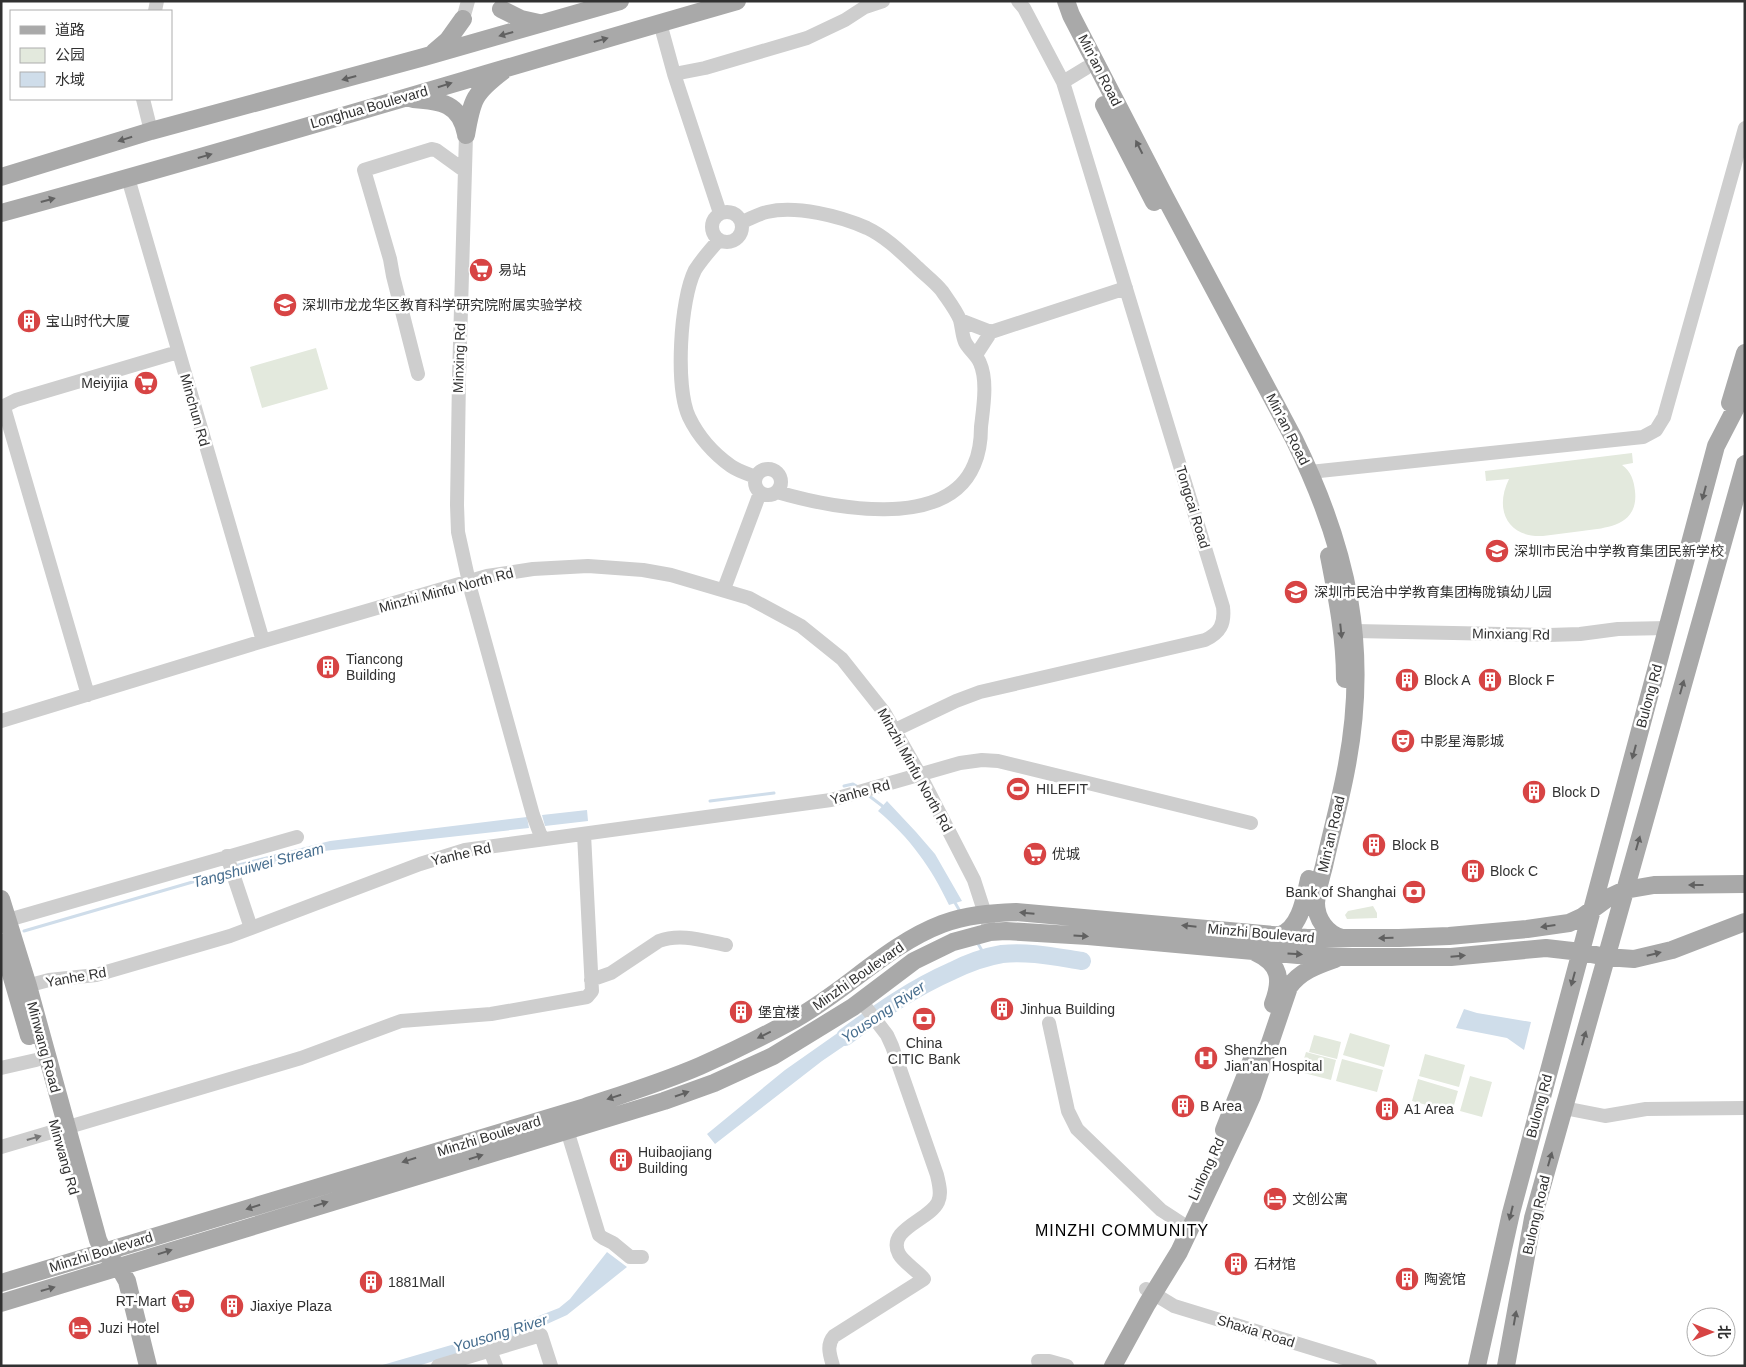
<svg xmlns="http://www.w3.org/2000/svg" width="1746" height="1367" font-family="Helvetica,'Noto Sans SC',sans-serif">
<style>
.green{fill:#e3e9dd}
.water{fill:#cfddea}
.lines{fill:none;stroke-linecap:round;stroke-linejoin:round}
.stream{stroke:#cfddea;stroke-width:3}
.river{stroke:#cfddea;stroke-width:18}
.minor{stroke:#cecece;stroke-width:14}
.major{stroke:#a9a9a9;stroke-width:18}
.oneway{fill:#616161}
.oneway2{fill:#787878}
.labels{text-anchor:middle;dominant-baseline:central;stroke-width:5;stroke-linejoin:round;paint-order:stroke}
.street-label{font-size:14px;fill:#313131;stroke:#fff}
.poi-label{font-size:14px;fill:#313131;stroke:#fff;text-anchor:start}
.water-label{font-size:15px;font-style:italic;fill:#456c8d;stroke:#fff}
.quarter-label{font-size:16px;letter-spacing:1px;fill:#000;stroke:#fff}
</style>
<rect width="100%" height="100%" fill="#fff"/>
<path class="green" d="M 316,348 L 328,389 L 262,408 L 250,367 Z
M 1632,453 L 1633,463 L 1622,465 C 1631,471 1634,481 1635,491 C 1639,526 1606,528 1582,531 C 1569,533 1556,534 1543,536 C 1507,538 1494,509 1509,479 L 1486,481 L 1485,471 Z
M 1373,906 L 1377,913 L 1377,918 L 1347,919 L 1345,915 L 1348,911 Z
M 1350,1033 L 1390,1045 L 1384,1067 L 1343,1055 Z
M 1314,1035 L 1341,1042 L 1337,1059 L 1309,1052 Z
M 1306,1052 L 1336,1060 L 1331,1080 L 1300,1072 Z
M 1425,1054 L 1465,1065 L 1459,1087 L 1419,1076 Z
M 1342,1059 L 1383,1070 L 1377,1092 L 1336,1081 Z
M 1470,1076 L 1492,1082 L 1482,1117 L 1460,1111 Z
M 1418,1079 L 1458,1091 L 1452,1112 L 1412,1101 Z"/>
<path class="water" d="M 887,801 L 916,832 L 935,854 L 962,901 L 949,905 C 931,867 910,838 878,811 Z
M 587,810 L 588,821 L 545,826 L 542,815 Z
M 527,817 L 529,828 L 315,852 L 239,874 L 236,864 L 330,841 Z
M 1008,947 L 1007,962 C 990,960 973,966 958,974 L 952,962 L 975,954 Z
M 1029,948 L 1082,954 L 1082,966 L 1047,962 L 1029,962 Z
M 935,970 L 941,983 L 909,998 L 884,1016 L 879,1005 Z
M 1464,1009 L 1477,1013 L 1531,1022 L 1524,1050 L 1507,1038 L 1456,1028 Z
M 859,1018 L 865,1027 L 863,1033 L 822,1061 L 715,1144 L 707,1134 L 785,1070 Z
M 607,1252 L 627,1267 L 567,1315 L 536,1329 L 418,1366 L 379,1366 L 503,1330 L 559,1308 L 570,1299 Z"/>
<g class="lines">
<path class="stream" d="M 844,786 L 853,784 L 860,788
M 868,795 L 885,808
M 710,801 L 774,793
M 954,901 L 961,913
M 24,931 L 227,872
M 977,942 L 984,954"/>
<path class="river" d="M 845,1037 C 879,1012 913,988 952,971 C 968,963 984,957 1002,954 C 1028,951 1056,957 1082,961"/>
<path class="minor" d="M 1018,1 L 1024,8 L 1063,82
M 155,11 L 157,1
M 463,19 L 468,1
M 660,23 L 674,74 L 720,213
M 674,74 L 705,68 L 807,38 L 845,20 L 865,7 L 883,1
M 143,99 L 151,131
M 466,135 L 459,378 L 457,505 L 458,532 L 471,591 L 533,815 L 542,839
M 128,178 L 263,641
M712 227a15 15 0 1 1 30 0a15 15 0 1 1-30 0Z
M 742,222 C 750,219 758,214 767,212 C 796,205 840,216 867,228 C 886,237 902,253 917,267 C 925,275 935,282 942,291 C 948,300 956,310 960,320 C 962,327 962,335 965,342 C 969,350 977,355 980,363 C 988,381 983,409 981,427 C 981,439 979,454 974,465 C 946,532 829,507 777,492
M 719,240 C 710,250 702,259 695,270 C 680,300 675,387 689,417 C 698,436 714,454 731,466 C 738,471 748,474 756,477
M 960,320 L 991,332
M 976,355 L 991,332 L 1126,288
M 418,374 L 393,276 L 390,259 L 364,170 L 432,149 L 436,150 L 465,171
M755 482a13 13 0 1 1 26 0a13 13 0 1 1-26 0Z
M 1310,472 L 1643,437 L 1656,430 L 1664,417 L 1745,128
M 724,589 L 760,493
M 1355,631 L 1549,635 L 1580,634 L 1618,629 L 1668,628
M 88,695 L 5,411 L 6,405 L 16,400 L 178,352
M 1,721 L 263,641 L 487,576 L 533,569 L 588,566 L 643,570 L 671,575 L 749,598 L 801,626 L 842,659 L 884,712 L 920,775 L 974,880 L 988,923
M 895,730 L 956,701 L 980,692 L 1205,640 C 1220,633 1225,624 1223,607 L 1063,82 L 1086,68
M 227,856 L 251,928
M 1,922 L 297,837
M 591,980 L 611,973 L 659,941 C 681,933 704,941 726,945
M 19,988 L 49,980 L 96,975 L 230,936 L 420,864 L 465,850 L 831,800 L 960,763 L 982,760 L 998,761 L 1251,823
M 1049,1023 L 1068,1111 L 1077,1129 L 1161,1210 L 1181,1223
M 1,1068 L 36,1060
M 1564,1108 L 1605,1116 L 1646,1109 L 1745,1108
M 567,1130 L 599,1235 L 603,1238 L 613,1243 L 630,1257 L 642,1257
M 1,1147 L 301,1058 L 401,1021 L 491,1014 L 587,997 L 592,991 L 584,834
M 1146,1289 L 1174,1306 L 1370,1366
M 490,1350 L 496,1366
M 1038,1361 L 1049,1361 L 1067,1366
M 438,1366 L 541,1335 L 551,1366
M 833,1366 C 830,1355 826,1345 834,1336 L 924,1279 C 917,1270 904,1263 899,1254 C 886,1229 930,1220 938,1202 C 942,1194 939,1184 937,1175 L 892,1046 L 887,1035 L 861,1001"/>
<path class="major" d="M 1066,1 L 1071,15 L 1165,197 L 1294,439 C 1348,549 1370,648 1346,770 C 1340,802 1331,834 1324,866 C 1321,878 1317,890 1316,903 C 1316,919 1327,934 1342,938
M 501,9 L 521,19 L 539,23
M 434,52 L 448,40 L 463,19
M 413,99 C 441,101 460,103 466,134
M 1104,105 L 1154,202
M 466,135 C 472,99 474,93 503,71
M 1,177 L 151,131 L 424,57 L 620,1
M 1,213 C 248,146 492,71 737,1
M 1730,403 L 1745,353
M 1329,556 C 1337,597 1345,637 1345,679
M 1,899 L 28,986 L 98,1240 L 103,1251 L 119,1267 L 127,1281 L 148,1366
M 1278,936 C 1300,930 1305,898 1309,879
M 2,943 L 29,1036
M 1255,952 C 1281,964 1282,980 1273,1004
M 1224,1130 L 1254,1054
M 1,1283 L 585,1107 C 624,1094 663,1082 700,1066 C 732,1052 764,1036 795,1019 C 846,991 887,945 942,924 C 966,915 991,913 1016,912 L 1307,938 L 1399,938 L 1449,936 L 1527,929 L 1569,923 L 1582,917 L 1608,898 L 1625,890 L 1654,885 L 1745,884
M 1,1303 L 664,1101 L 714,1083 L 773,1056 L 853,1007 L 914,961 L 953,942 L 990,932 L 1006,931 L 1088,936 L 1298,955 L 1352,957 L 1451,957 L 1546,948 L 1581,952 L 1606,957 L 1634,959 L 1672,950 L 1745,922
M 1113,1366 L 1147,1304 L 1179,1252 L 1240,1123 L 1252,1096 L 1289,987 C 1300,971 1318,965 1335,959
M 1477,1366 L 1511,1213 L 1716,446 L 1745,390
M 1506,1366 L 1533,1218 L 1745,464"/>
</g>
<defs><path id="oneway-solid" d="M-6-.8H1V-3.2L6.5 0L1 3.2V.8H-6Z" transform="scale(1.25)"/></defs>
<g class="oneway">
<use href="#oneway-solid" transform="translate(506 34) rotate(164)"/>
<use href="#oneway-solid" transform="translate(601 40) rotate(-16)"/>
<use href="#oneway-solid" transform="translate(349 78) rotate(165)"/>
<use href="#oneway-solid" transform="translate(445 85) rotate(-17)"/>
<use href="#oneway-solid" transform="translate(125 139) rotate(163)"/>
<use href="#oneway-solid" transform="translate(1139 147) rotate(-117)"/>
<use href="#oneway-solid" transform="translate(205 156) rotate(-16)"/>
<use href="#oneway-solid" transform="translate(48 200) rotate(-15)"/>
<use href="#oneway-solid" transform="translate(1704 493) rotate(105)"/>
<use href="#oneway-solid" transform="translate(1341 631) rotate(84)"/>
<use href="#oneway-solid" transform="translate(1682 687) rotate(-74)"/>
<use href="#oneway-solid" transform="translate(1634 752) rotate(105)"/>
<use href="#oneway-solid" transform="translate(1638 843) rotate(-74)"/>
<use href="#oneway-solid" transform="translate(1696 885) rotate(-180)"/>
<use href="#oneway-solid" transform="translate(1027 913) rotate(-175)"/>
<use href="#oneway-solid" transform="translate(1189 926) rotate(-174)"/>
<use href="#oneway-solid" transform="translate(1548 926) rotate(172)"/>
<use href="#oneway-solid" transform="translate(1081 936) rotate(4)"/>
<use href="#oneway-solid" transform="translate(1386 938) rotate(179)"/>
<use href="#oneway-solid" transform="translate(1295 954) rotate(4)"/>
<use href="#oneway-solid" transform="translate(1654 954) rotate(-14)"/>
<use href="#oneway-solid" transform="translate(1458 956) rotate(-5)"/>
<use href="#oneway-solid" transform="translate(1573 979) rotate(105)"/>
<use href="#oneway-solid" transform="translate(764 1035) rotate(154)"/>
<use href="#oneway-solid" transform="translate(1584 1038) rotate(-74)"/>
<use href="#oneway-solid" transform="translate(682 1094) rotate(-19)"/>
<use href="#oneway-solid" transform="translate(614 1097) rotate(162)"/>
<use href="#oneway-solid" transform="translate(476 1157) rotate(-17)"/>
<use href="#oneway-solid" transform="translate(1550 1159) rotate(-74)"/>
<use href="#oneway-solid" transform="translate(409 1160) rotate(163)"/>
<use href="#oneway-solid" transform="translate(321 1204) rotate(-17)"/>
<use href="#oneway-solid" transform="translate(253 1207) rotate(163)"/>
<use href="#oneway-solid" transform="translate(1511 1213) rotate(104)"/>
<use href="#oneway-solid" transform="translate(165 1252) rotate(-17)"/>
<use href="#oneway-solid" transform="translate(48 1289) rotate(-16)"/>
<use href="#oneway-solid" transform="translate(1515 1318) rotate(-80)"/>
</g>
<use class="oneway2" href="#oneway-solid" transform="translate(34 1138) rotate(-16)"/>
<defs>
<g id="supermarket-disc" transform="scale(1.25)"><circle r="9.5" fill="#d74444" stroke="#fff"/><path d="M-6-5.5h2.5l.6 2H6L4.5 2H-2.5L-4.4-4H-6ZM-1.5 3.2a1.3 1.3 0 1 0 .1 0ZM3 3.2a1.3 1.3 0 1 0 .1 0Z" fill="#fff"/></g>
<g id="school-disc" transform="scale(1.25)"><circle r="9.5" fill="#d74444" stroke="#fff"/><path d="M0-5L7-2L0 1L-7-2ZM-4 1L0 2.5L4 1V4Q0 6-4 4Z" fill="#fff"/></g>
<g id="building-disc" transform="scale(1.25)"><circle r="9.5" fill="#d74444" stroke="#fff"/><path d="M-4-6H4V6H1V3H-1V6H-4ZM-2.5-4.3h1.7v1.8h-1.7ZM.8-4.3h1.7v1.8H.8ZM-2.5-1h1.7V.8h-1.7ZM.8-1h1.7V.8H.8Z" fill="#fff"/></g>
<g id="theatre-disc" transform="scale(1.25)"><circle r="9.5" fill="#d74444" stroke="#fff"/><path d="M-5-5.5Q0-4 5-5.5V0Q5 5 0 6Q-5 5-5 0ZM-3.3-2.5H-1v1.5H-3.3ZM1-2.5H3.3v1.5H1ZM-2.8 1Q0 5.5 2.8 1Z" fill="#fff"/></g>
<g id="stadium-disc" transform="scale(1.25)"><circle r="9.5" fill="#d74444" stroke="#fff"/><path d="M0-5a6.5 5 0 1 0 0 10a6.5 5 0 1 0 0-10ZM-3.5-1.8h7v3.6h-7Z" fill="#fff"/></g>
<g id="bank-disc" transform="scale(1.25)"><circle r="9.5" fill="#d74444" stroke="#fff"/><path d="M-6-4H6V4H-6ZM0-2.3a2.3 2.3 0 1 0 0 4.6a2.3 2.3 0 1 0 0-4.6Z" fill="#fff"/></g>
<g id="hospital-disc" transform="scale(1.25)"><circle r="9.5" fill="#d74444" stroke="#fff"/><path d="M-5-5h3v3.5h4V-5h3V5h-3V1.5h-4V5h-3Z" fill="#fff"/></g>
<g id="hotel-disc" transform="scale(1.25)"><circle r="9.5" fill="#d74444" stroke="#fff"/><path d="M-6-4.5h1.5V1H6V5H4.5V3h-9V5H-6ZM-4 0a1.8 1.8 0 1 1 3.6 0ZM.5 0V-2.5h3Q6-2.5 6 0Z" fill="#fff"/></g>
</defs>
<g fill-rule="evenodd">
<use href="#supermarket-disc" x="481" y="270"/>
<use href="#school-disc" x="285" y="305"/>
<use href="#building-disc" x="29" y="321"/>
<use href="#supermarket-disc" x="146" y="383"/>
<use href="#school-disc" x="1497" y="551"/>
<use href="#school-disc" x="1296" y="592"/>
<use href="#building-disc" x="328" y="667"/>
<use href="#building-disc" x="1407" y="680"/>
<use href="#building-disc" x="1490" y="680"/>
<use href="#theatre-disc" x="1403" y="741"/>
<use href="#stadium-disc" x="1018" y="789"/>
<use href="#building-disc" x="1534" y="792"/>
<use href="#building-disc" x="1374" y="845"/>
<use href="#supermarket-disc" x="1035" y="854"/>
<use href="#building-disc" x="1473" y="871"/>
<use href="#bank-disc" x="1414" y="892"/>
<use href="#building-disc" x="1002" y="1009"/>
<use href="#building-disc" x="741" y="1012"/>
<use href="#bank-disc" x="924" y="1019"/>
<use href="#hospital-disc" x="1206" y="1058"/>
<use href="#building-disc" x="1183" y="1106"/>
<use href="#building-disc" x="1387" y="1109"/>
<use href="#building-disc" x="621" y="1160"/>
<use href="#hotel-disc" x="1275" y="1199"/>
<use href="#building-disc" x="1236" y="1264"/>
<use href="#building-disc" x="1407" y="1279"/>
<use href="#building-disc" x="371" y="1282"/>
<use href="#supermarket-disc" x="183" y="1301"/>
<use href="#building-disc" x="232" y="1306"/>
<use href="#hotel-disc" x="80" y="1328"/>
</g>
<g class="labels">
<g class="street-label">
<text transform="translate(1100 70) rotate(63)">Min'an Road</text>
<text transform="translate(369 107) rotate(-16)">Longhua Boulevard</text>
<text transform="translate(459 358) rotate(-88)">Minxing Rd</text>
<text transform="translate(195 410) rotate(74)">Minchun Rd</text>
<text transform="translate(1288 429) rotate(63)">Min'an Road</text>
<text transform="translate(1193 507) rotate(73)">Tongcai Road</text>
<text transform="translate(446 590) rotate(-15)">Minzhi Minfu North Rd</text>
<text transform="translate(1511 634) rotate(1)">Minxiang Rd</text>
<text transform="translate(1649 696) rotate(-75)">Bulong Rd</text>
<text transform="translate(915 770) rotate(61)">Minzhi Minfu North Rd</text>
<text transform="translate(860 792) rotate(-15)">Yanhe Rd</text>
<text transform="translate(1331 834) rotate(-77)">Min'an Road</text>
<text transform="translate(461 854) rotate(-13)">Yanhe Rd</text>
<text transform="translate(1261 933) rotate(5)">Minzhi Boulevard</text>
<text transform="translate(858 976) rotate(-35)">Minzhi Boulevard</text>
<text transform="translate(76 977) rotate(-10)">Yanhe Rd</text>
<text transform="translate(44 1047) rotate(75)">Minwang Road</text>
<text transform="translate(1539 1106) rotate(-75)">Bulong Rd</text>
<text transform="translate(489 1136) rotate(-17)">Minzhi Boulevard</text>
<text transform="translate(64 1157) rotate(74)">Minwang Rd</text>
<text transform="translate(1206 1169) rotate(-65)">Linlong Rd</text>
<text transform="translate(1536 1215) rotate(-77)">Bulong Road</text>
<text transform="translate(101 1252) rotate(-17)">Minzhi Boulevard</text>
<text transform="translate(1256 1331) rotate(17)">Shaxia Road</text>
</g>
<g class="poi-label">
<text x="498" y="270">易站</text>
<text x="302" y="305">深圳市龙龙华区教育科学研究院附属实验学校</text>
<text x="46" y="321">宝山时代大厦</text>
<text x="128" y="383" text-anchor="end">Meiyijia</text>
<text x="1514" y="551">深圳市民治中学教育集团民新学校</text>
<text x="1314" y="592">深圳市民治中学教育集团梅陇镇幼儿园</text>
<text x="346" y="659">Tiancong<tspan x="346" dy="16">Building</tspan></text>
<text x="1424" y="680">Block A</text>
<text x="1508" y="680">Block F</text>
<text x="1420" y="741">中影星海影城</text>
<text x="1036" y="789">HILEFIT</text>
<text x="1552" y="792">Block D</text>
<text x="1392" y="845">Block B</text>
<text x="1052" y="854">优城</text>
<text x="1490" y="871">Block C</text>
<text x="1396" y="892" text-anchor="end">Bank of Shanghai</text>
<text x="1020" y="1009">Jinhua Building</text>
<text x="758" y="1012">堡宜楼</text>
<text x="924" y="1043" text-anchor="middle">China<tspan x="924" dy="16">CITIC Bank</tspan></text>
<text x="1224" y="1050">Shenzhen<tspan x="1224" dy="16">Jian'an Hospital</tspan></text>
<text x="1200" y="1106">B Area</text>
<text x="1404" y="1109">A1 Area</text>
<text x="638" y="1152">Huibaojiang<tspan x="638" dy="16">Building</tspan></text>
<text x="1292" y="1199">文创公寓</text>
<text x="1254" y="1264">石材馆</text>
<text x="1424" y="1279">陶瓷馆</text>
<text x="388" y="1282">1881Mall</text>
<text x="166" y="1301" text-anchor="end">RT-Mart</text>
<text x="250" y="1306">Jiaxiye Plaza</text>
<text x="98" y="1328">Juzi Hotel</text>
</g>
<g class="water-label">
<text transform="translate(258 865) rotate(-15)">Tangshuiwei Stream</text>
<text transform="translate(883 1012) rotate(-34)">Yousong River</text>
<text transform="translate(500 1333) rotate(-17)">Yousong River</text>
</g>
<g class="quarter-label">
<text x="1122" y="1230">MINZHI COMMUNITY</text>
</g>
</g>
<rect width="1746" height="1367" fill="none" stroke="#313131" stroke-width="5"/>
<rect x="10" y="10" width="162" height="90" fill="#ffffff" stroke="#adadad"/>
<rect x="20" y="26" width="25" height="8" fill="#a9a9a9" stroke="#adadad"/>
<text x="55" y="35" font-size="15" fill="#313131">道路</text>
<rect x="20" y="48" width="25" height="15" fill="#e3e9dd" stroke="#adadad"/>
<text x="55" y="60" font-size="15" fill="#313131">公园</text>
<rect x="20" y="72" width="25" height="15" fill="#cfddea" stroke="#adadad"/>
<text x="55" y="85" font-size="15" fill="#313131">水域</text>
<g transform="translate(1711 1332) rotate(90)"><circle r="24" fill="#ffffff" stroke="#adadad"/>
<path d="M0-4L9 19L0 12L-9 19Z" fill="#d74444"/>
<text y="-8" font-size="14" font-weight="bold" text-anchor="middle" fill="#313131">北</text>
</g>
</svg>
